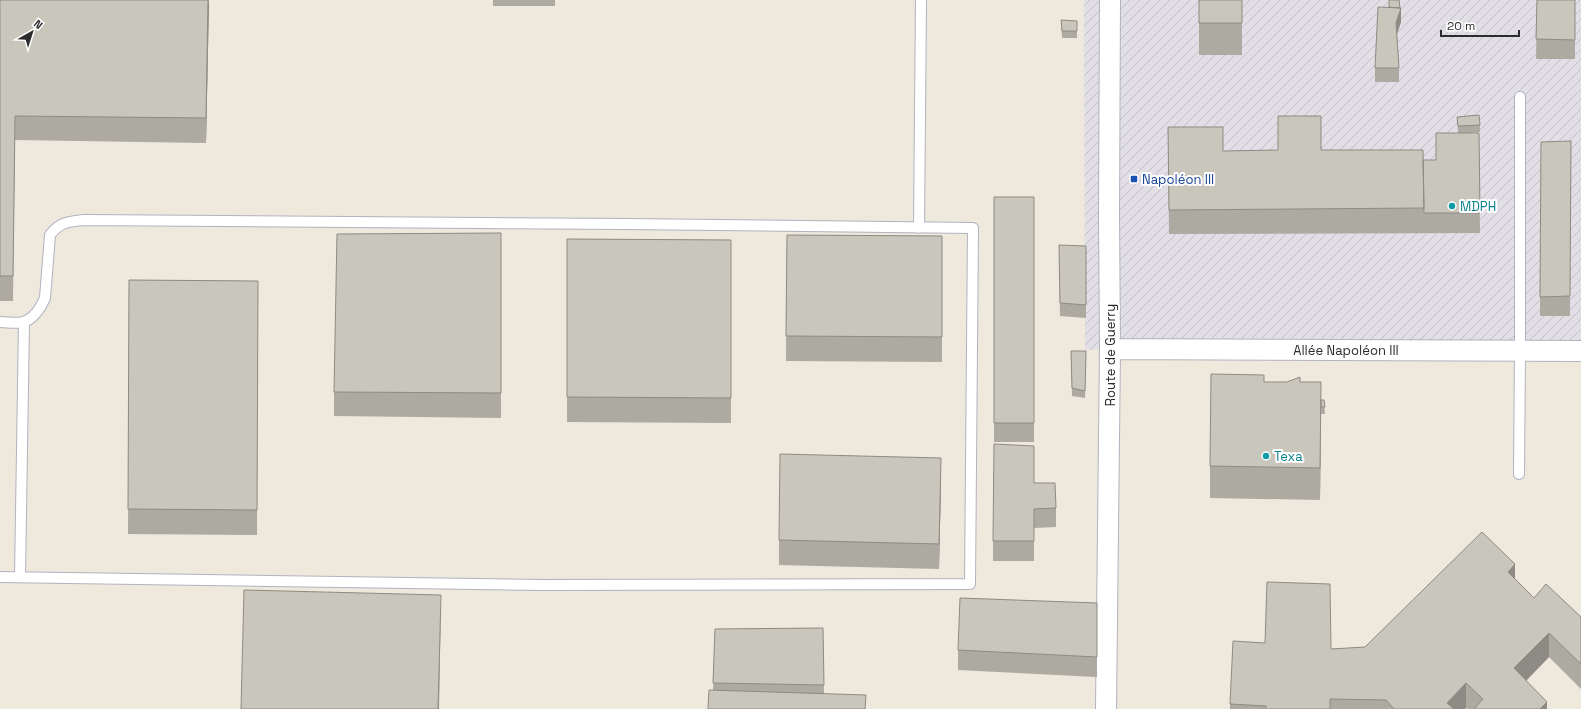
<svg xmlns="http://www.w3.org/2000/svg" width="1581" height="709" font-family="'Space Grotesk',sans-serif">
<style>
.industrial{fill:url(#industrial-furrows)}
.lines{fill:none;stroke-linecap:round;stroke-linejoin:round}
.service-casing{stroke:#b1b3c0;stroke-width:12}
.minor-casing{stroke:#b1b3c0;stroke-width:22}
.service{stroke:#fff;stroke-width:10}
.minor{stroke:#fff;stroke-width:20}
.wall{fill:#adaaa2}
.shaded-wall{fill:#8d8b84}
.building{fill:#c9c6bc;stroke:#8d8b84}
.transit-dot{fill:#1a4fb4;stroke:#fff;stroke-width:1.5}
.culture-dot{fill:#0f9aa8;stroke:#fff;stroke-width:1.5}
.labels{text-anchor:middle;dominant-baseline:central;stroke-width:4;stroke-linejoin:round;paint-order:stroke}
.transit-label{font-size:13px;fill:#164399;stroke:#fff;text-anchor:start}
.culture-label{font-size:13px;fill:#0d838f;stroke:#fff;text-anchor:start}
.street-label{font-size:13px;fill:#2c2c2c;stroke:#fff}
</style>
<defs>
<pattern id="industrial-furrows" width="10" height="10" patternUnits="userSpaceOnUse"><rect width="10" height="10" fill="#e1dee6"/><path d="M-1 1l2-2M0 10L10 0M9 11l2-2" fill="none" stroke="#c1bfc5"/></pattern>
</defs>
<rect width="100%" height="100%" fill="#eee8dd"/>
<path class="industrial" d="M 1084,0 L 1581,0 L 1581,351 L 1110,349 L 1085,350 Z"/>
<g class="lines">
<g class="service-casing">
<path id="service" d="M 919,228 L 921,0
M 0,322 C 7,322 17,324 23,322 C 34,319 41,307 45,298 L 50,235 C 60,222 67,222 83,220 L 626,224 L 973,228 L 970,584 L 542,585 L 0,577
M 1519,474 L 1520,351 L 1520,97
M 20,577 L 24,322"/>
</g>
<g class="minor-casing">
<path id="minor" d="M 1110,349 L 1581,351
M 1106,709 L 1110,349 L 1109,215 L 1110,0"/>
</g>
<use href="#service" class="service"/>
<use href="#minor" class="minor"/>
</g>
<path class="wall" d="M 0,0 L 209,0 L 206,143 L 15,140 L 13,301 L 0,301 Z
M 493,0 L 555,0 L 555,6 L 493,6 Z
M 1199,0 L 1242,0 L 1242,55 L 1199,55 Z
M 1537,0 L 1575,0 L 1575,59 L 1536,59 Z
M 1061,20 L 1077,21 L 1077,38 L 1062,38 Z
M 1401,22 L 1397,34 L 1399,68 L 1399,82 L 1375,82 L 1375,68 Z
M 1278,116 L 1321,150 L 1423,160 L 1436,160 L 1458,133 L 1457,117 L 1480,125 L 1480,132 L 1468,133 L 1479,133 L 1480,233 L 1169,234 L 1168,127 L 1223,151 L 1278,150 Z
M 1571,141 L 1570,316 L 1540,316 L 1541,142 Z
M 994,197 L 1034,197 L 1034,442 L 994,442 Z
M 501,233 L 501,418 L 334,416 L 334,392 Z
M 787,235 L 942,236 L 942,362 L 786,361 Z
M 567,239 L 731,240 L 731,423 L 567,422 Z
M 1086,246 L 1086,318 L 1060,316 L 1059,258 Z
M 129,280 L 258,281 L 257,535 L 128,534 Z
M 1071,351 L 1086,351 L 1085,398 L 1072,396 Z
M 1264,382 L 1300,382 L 1321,400 L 1324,400 L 1325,414 L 1321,414 L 1320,500 L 1210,498 L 1210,466 Z
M 941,482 L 939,569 L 779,565 L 779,540 Z
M 1034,483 L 1056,508 L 1056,527 L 1034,528 L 1034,561 L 993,561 L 993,541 Z
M 1515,579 L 1534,598 L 1581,617 L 1581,689 L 1549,657 L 1526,681 L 1547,709 L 1468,709 L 1466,708 L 1465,709 L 1230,709 L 1230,704 L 1331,649 L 1365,647 Z
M 1097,603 L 1097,677 L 958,670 L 958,650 Z
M 823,628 L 824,694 L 866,709 L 713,691 L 715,629 Z"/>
<path class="shaded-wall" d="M 208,0 L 209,5 L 206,143 L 206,118 Z
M 1401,8 L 1401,22 L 1396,36 L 1396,23 Z
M 1321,382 L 1321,414 L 1320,500 L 1320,468 Z
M 941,458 L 941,482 L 939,569 L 939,544 Z
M 1515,564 L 1515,588 L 1508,572 Z
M 441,595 L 439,709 L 438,709 Z
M 1549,633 L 1549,657 L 1514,693 L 1514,668 Z
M 1466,683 L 1466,708 L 1465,709 L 1447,709 L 1447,703 Z
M 1547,702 L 1547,709 L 1540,709 Z"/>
<path class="building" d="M 0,0 L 208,0 L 206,118 L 15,116 L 13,276 L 0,276 Z
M 1199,0 L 1242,0 L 1242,23 L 1199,23 Z
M 1389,0 L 1399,0 L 1400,8 L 1389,7 Z
M 1537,0 L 1575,0 L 1575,40 L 1536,39 Z
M 1378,7 L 1401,8 L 1396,23 L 1399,68 L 1375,68 Z
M 1061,20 L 1077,21 L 1077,31 L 1062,31 Z
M 1479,115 L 1480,125 L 1458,126 L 1457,117 Z
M 1278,116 L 1321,116 L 1321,150 L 1423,150 L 1424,208 L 1169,210 L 1168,127 L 1223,127 L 1223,151 L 1278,150 Z
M 1436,133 L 1479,133 L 1480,213 L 1424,213 L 1423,160 L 1436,160 Z
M 1571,141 L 1570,296 L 1540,297 L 1541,142 Z
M 994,197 L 1034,197 L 1034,423 L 994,423 Z
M 501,233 L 501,393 L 334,392 L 337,234 Z
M 787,235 L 942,236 L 942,337 L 786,336 Z
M 567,239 L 731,240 L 731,398 L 567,397 Z
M 1059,245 L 1086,246 L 1086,305 L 1060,303 Z
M 129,280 L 258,281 L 257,510 L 128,509 Z
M 1071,351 L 1086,351 L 1085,391 L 1072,388 Z
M 1211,374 L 1264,375 L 1264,382 L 1287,382 L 1300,377 L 1300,382 L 1321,382 L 1320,468 L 1210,466 Z
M 1321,400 L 1324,400 L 1325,407 L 1321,407 Z
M 994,444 L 1034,446 L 1034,483 L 1055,483 L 1056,508 L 1034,509 L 1034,541 L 993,541 Z
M 780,454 L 941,458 L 939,544 L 779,540 Z
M 1482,532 L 1515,564 L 1508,572 L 1534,598 L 1546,584 L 1581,617 L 1581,664 L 1549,633 L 1514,668 L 1547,702 L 1540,709 L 1474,709 L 1483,699 L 1466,683 L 1447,703 L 1454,709 L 1394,709 L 1386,700 L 1330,699 L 1330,709 L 1266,709 L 1266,706 L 1230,704 L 1233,641 L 1265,643 L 1267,582 L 1330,584 L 1331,649 L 1365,647 Z
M 244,590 L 441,595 L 438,709 L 241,709 Z
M 960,598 L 1097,603 L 1097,657 L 958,650 Z
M 823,628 L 824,685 L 713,683 L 715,629 Z
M 709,690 L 866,695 L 865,709 L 708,709 Z"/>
<rect class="transit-dot" x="1130" y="175" width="8" height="8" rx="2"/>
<g class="culture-dot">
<circle cx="1452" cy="206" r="4"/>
<circle cx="1266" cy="456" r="4"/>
</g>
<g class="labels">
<g class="transit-label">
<text x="1142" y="179">Napoléon III</text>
</g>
<g class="culture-label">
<text x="1460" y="206">MDPH</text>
<text x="1274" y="456">Texa</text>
</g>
<g class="street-label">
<text x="1346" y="350">Allée Napoléon III</text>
<text transform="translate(1110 355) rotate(-90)">Route de Guerry</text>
</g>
</g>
<g transform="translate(32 32) rotate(39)" stroke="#ffffff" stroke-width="3" paint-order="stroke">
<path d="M0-3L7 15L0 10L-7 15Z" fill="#2c2c2c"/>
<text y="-6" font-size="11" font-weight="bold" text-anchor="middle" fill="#2c2c2c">N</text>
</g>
<path d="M1441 30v6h78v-6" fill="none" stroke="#2c2c2c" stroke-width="2"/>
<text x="1447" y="30" font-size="12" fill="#2c2c2c" stroke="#ffffff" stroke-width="3" paint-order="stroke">20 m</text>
</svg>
